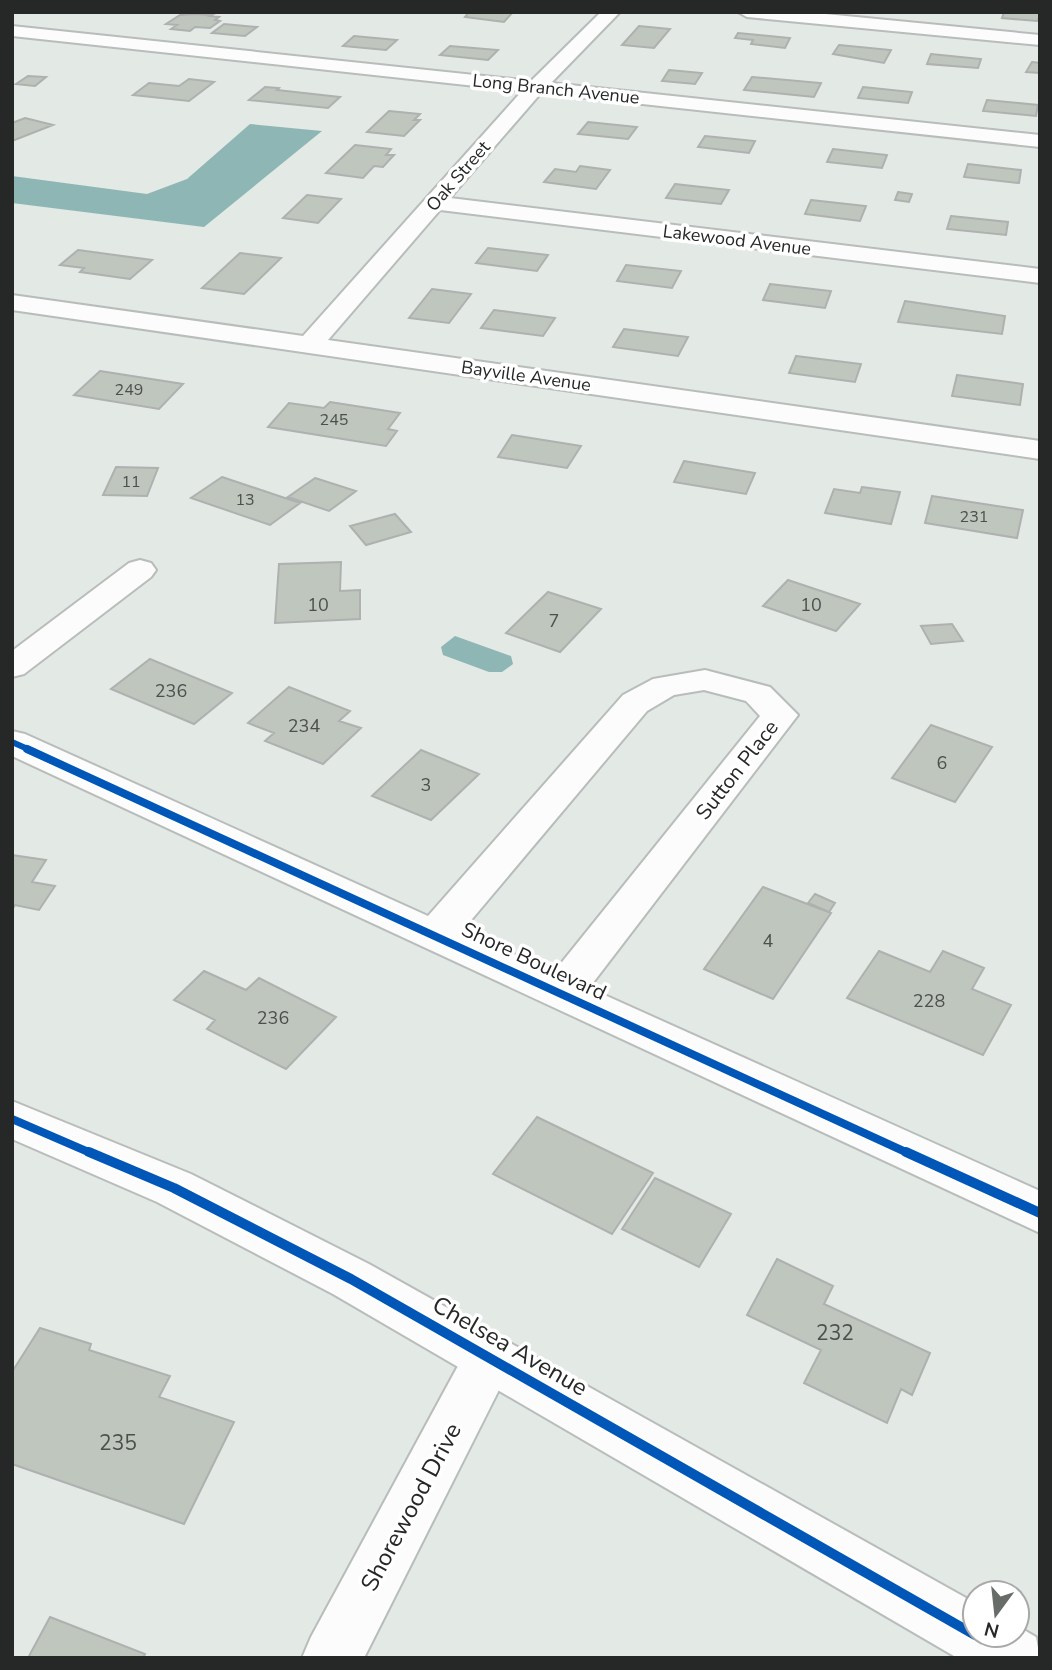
<svg xmlns="http://www.w3.org/2000/svg" width="1052" height="1670" font-family="'Nunito Sans',sans-serif">
<style>
.water{fill:#8eb6b5}
.building{fill:#bfc6be;stroke:#aeb1af;stroke-width:2}
.lines{fill:none;stroke-linecap:round;stroke-linejoin:round}
.minor-casing{stroke:#b8bcba;stroke-width:4}
.secondary-casing{stroke:#b8bcba;stroke-width:4}
.minor{fill:#fbfcfb;fill-rule:evenodd}
.secondary{fill:#fbfcfb;fill-rule:evenodd}
.cycleway-far2-casing{stroke:#fff;stroke-width:10}
.cycleway-far1-casing{stroke:#fff;stroke-width:12}
.cycleway-casing{stroke:#fff;stroke-width:14}
.cycleway-far2{stroke:#0057b8;stroke-width:6}
.cycleway-far1{stroke:#0057b8;stroke-width:8}
.cycleway{stroke:#0057b8;stroke-width:10}
.labels{text-anchor:middle;dominant-baseline:central;stroke-width:7;stroke-linejoin:round;paint-order:stroke}
.far-number-label{font-size:16px;fill:#4c504c}
.far-street-label{font-size:18px;fill:#252826;stroke:#fff}
.number-label{font-size:18px;fill:#4c504c}
.street-label{font-size:21px;fill:#252826;stroke:#fff}
.near-number-label{font-size:21px;fill:#4c504c}
.near-street-label{font-size:24px;fill:#252826;stroke:#fff}
</style>
<rect width="100%" height="100%" fill="#e3e9e5"/>
<path class="water" d="M 250,124 L 322,131 L 204,227 L 12,203 L 12,176 L 147,194 L 187,179 Z
M 455,636 L 511,656 L 513,664 L 502,672 L 489,672 L 443,655 L 441,647 Z"/>
<path class="building" d="M 469,12 L 499,12 L 512,13 L 504,22 L 465,17 Z
M 1004,12 L 1040,12 L 1040,17 L 1037,21 L 1002,18 Z
M 195,14 L 212,15 L 210,16 L 219,17 L 215,20 L 220,21 L 210,28 L 195,27 L 190,31 L 171,29 L 177,25 L 166,24 L 180,15 Z
M 224,24 L 257,27 L 245,36 L 212,33 Z
M 639,26 L 670,29 L 654,48 L 622,45 Z
M 738,33 L 790,38 L 785,48 L 751,44 L 753,40 L 735,38 Z
M 354,36 L 397,40 L 386,50 L 343,46 Z
M 839,45 L 891,50 L 884,63 L 833,54 Z
M 450,46 L 498,50 L 488,60 L 440,55 Z
M 931,54 L 981,59 L 978,68 L 927,64 Z
M 1032,62 L 1040,63 L 1040,73 L 1026,72 Z
M 669,70 L 702,73 L 695,84 L 662,81 Z
M 28,76 L 46,77 L 35,86 L 16,84 Z
M 752,77 L 821,83 L 814,97 L 744,90 Z
M 189,79 L 214,82 L 189,101 L 133,95 L 149,83 L 179,86 Z
M 265,87 L 279,88 L 277,90 L 340,97 L 328,108 L 249,100 Z
M 863,87 L 912,92 L 908,103 L 858,98 Z
M 987,100 L 1038,105 L 1036,116 L 983,111 Z
M 389,111 L 420,114 L 414,120 L 420,120 L 404,136 L 367,132 Z
M 25,118 L 53,125 L 12,141 L 12,123 Z
M 588,122 L 637,127 L 628,139 L 578,134 Z
M 705,136 L 755,141 L 749,153 L 698,147 Z
M 355,145 L 391,149 L 386,155 L 394,155 L 383,167 L 374,166 L 363,178 L 326,173 Z
M 833,149 L 887,155 L 882,168 L 827,162 Z
M 968,164 L 1021,170 L 1019,183 L 964,177 Z
M 580,166 L 610,170 L 596,189 L 544,182 L 555,169 L 576,172 Z
M 675,184 L 729,190 L 721,204 L 666,198 Z
M 898,192 L 912,194 L 909,202 L 895,200 Z
M 307,195 L 341,199 L 318,223 L 283,218 Z
M 811,200 L 866,206 L 860,221 L 805,214 Z
M 951,216 L 1008,222 L 1006,235 L 947,229 Z
M 488,248 L 548,255 L 537,271 L 476,263 Z
M 78,250 L 152,260 L 130,279 L 80,272 L 84,268 L 60,265 Z
M 240,253 L 281,258 L 244,294 L 202,288 Z
M 626,265 L 681,271 L 672,288 L 617,281 Z
M 770,284 L 831,291 L 825,308 L 763,300 Z
M 432,289 L 471,294 L 449,323 L 409,318 Z
M 905,301 L 1005,316 L 1002,334 L 898,322 Z
M 494,310 L 555,318 L 543,336 L 481,328 Z
M 624,329 L 688,337 L 678,356 L 613,347 Z
M 796,356 L 861,364 L 855,382 L 789,373 Z
M 100,371 L 183,384 L 159,409 L 74,395 Z
M 957,375 L 1023,384 L 1020,405 L 952,396 Z
M 330,402 L 400,413 L 388,429 L 397,431 L 386,446 L 268,427 L 289,403 L 324,408 Z
M 512,435 L 581,446 L 567,468 L 498,457 Z
M 684,461 L 755,473 L 746,494 L 674,482 Z
M 116,467 L 158,468 L 147,496 L 103,495 Z
M 222,477 L 300,503 L 270,525 L 191,498 Z
M 315,478 L 356,491 L 329,511 L 288,497 Z
M 862,487 L 900,492 L 891,524 L 825,513 L 834,489 L 860,493 Z
M 932,496 L 1023,510 L 1017,538 L 925,523 Z
M 395,514 L 411,532 L 366,545 L 350,526 Z
M 341,562 L 340,591 L 360,590 L 360,619 L 275,623 L 279,564 Z
M 788,580 L 860,604 L 836,631 L 763,606 Z
M 548,592 L 601,609 L 560,652 L 506,633 Z
M 952,624 L 963,641 L 931,644 L 921,626 Z
M 150,659 L 232,693 L 194,724 L 111,689 Z
M 289,687 L 350,711 L 339,721 L 361,728 L 323,764 L 265,741 L 274,733 L 248,723 Z
M 931,725 L 992,747 L 955,802 L 892,778 Z
M 421,750 L 479,774 L 431,820 L 372,796 Z
M 12,855 L 46,860 L 32,882 L 55,886 L 39,910 L 15,905 L 12,910 Z
M 763,887 L 831,913 L 773,999 L 704,969 Z
M 815,894 L 835,903 L 829,912 L 808,903 Z
M 879,951 L 930,972 L 943,951 L 984,968 L 972,989 L 1011,1005 L 983,1055 L 847,998 Z
M 204,971 L 246,990 L 259,978 L 336,1017 L 286,1069 L 207,1029 L 215,1020 L 174,1000 Z
M 537,1117 L 653,1173 L 612,1234 L 493,1174 Z
M 655,1178 L 731,1214 L 699,1267 L 622,1229 Z
M 777,1259 L 833,1286 L 824,1304 L 930,1353 L 912,1395 L 901,1389 L 887,1423 L 804,1383 L 821,1350 L 747,1315 Z
M 40,1328 L 91,1344 L 89,1350 L 170,1376 L 159,1397 L 234,1422 L 184,1524 L 12,1464 L 12,1372 Z
M 50,1617 L 145,1654 L 143,1658 L 28,1658 Z"/>
<g class="lines">
<g class="minor-casing">
<path id="minor" d="M 601,12 L 620,12 L 551,83 L 1040,135 L 1040,147 L 541,93 L 450,198 L 1040,269 L 1040,283 L 440,210 L 328,340 L 1040,441 L 1040,459 L 12,310 L 12,295 L 303,336 L 522,91 L 12,36 L 12,26 L 531,81 Z
M 738,12 L 805,12 L 1040,35 L 1040,45 L 747,17 Z
M 140,560 L 151,563 L 156,570 L 151,577 L 24,674 L 12,677 L 12,651 L 129,563 Z
M 705,670 L 770,687 L 798,715 L 589,988 L 1040,1191 L 1040,1233 L 12,756 L 12,731 L 25,734 L 428,916 L 623,695 L 653,679 ZM 704,690 L 746,701 L 760,716 L 554,972 L 462,931 L 647,711 L 674,695 Z
M 490,1333 L 508,1340 L 516,1356 L 364,1658 L 302,1658 L 311,1637 L 472,1340 Z"/>
</g>
<g class="secondary-casing">
<path id="secondary" d="M 12,1101 L 191,1174 L 369,1264 L 975,1603 L 975,1635 L 1017,1635 L 1017,1626 L 1036,1637 L 1040,1658 L 954,1656 L 333,1294 L 157,1202 L 12,1139 Z"/>
</g>
<use href="#minor" class="minor"/>
<use href="#secondary" class="secondary"/>
<g class="cycleway-far2-casing">
<path id="cycleway-far2" d="M 12,742 L 30,750"/>
</g>
<g class="cycleway-far1-casing">
<path id="cycleway-far1" d="M 27,749 L 910,1154
M 12,1119 L 93,1154"/>
</g>
<g class="cycleway-casing">
<path id="cycleway" d="M 89,1152 L 174,1188 L 351,1279 L 975,1635
M 906,1152 L 1040,1213"/>
</g>
<use href="#cycleway-far2" class="cycleway-far2"/>
<use href="#cycleway-far1" class="cycleway-far1"/>
<use href="#cycleway" class="cycleway"/>
</g>
<g class="labels">
<g class="far-number-label">
<text x="129" y="390">249</text>
<text x="334" y="420">245</text>
<text x="131" y="482">11</text>
<text x="245" y="500">13</text>
<text x="974" y="517">231</text>
</g>
<g class="far-street-label">
<text transform="translate(556 89) rotate(6)">Long Branch Avenue</text>
<text transform="translate(458 176) rotate(-49)">Oak Street</text>
<text transform="translate(737 240) rotate(7)">Lakewood Avenue</text>
<text transform="translate(526 376) rotate(8)">Bayville Avenue</text>
</g>
<g class="number-label">
<text x="318" y="605">10</text>
<text x="811" y="605">10</text>
<text x="554" y="621">7</text>
<text x="171" y="691">236</text>
<text x="304" y="726">234</text>
<text x="942" y="763">6</text>
<text x="426" y="785">3</text>
<text x="768" y="941">4</text>
<text x="929" y="1001">228</text>
<text x="273" y="1018">236</text>
</g>
<g class="street-label">
<text transform="translate(737 770) rotate(-52)">Sutton Place</text>
<text transform="translate(534 961) rotate(25)">Shore Boulevard</text>
</g>
<g class="near-number-label">
<text x="835" y="1333">232</text>
<text x="118" y="1443">235</text>
</g>
<g class="near-street-label">
<text transform="translate(510 1346) rotate(30)">Chelsea Avenue</text>
<text transform="translate(411 1507) rotate(-62)">Shorewood Drive</text>
</g>
</g>
<rect width="1052" height="1670" fill="none" stroke="#252826" stroke-width="28"/>
<g transform="translate(996 1614) rotate(195)"><circle r="33" fill="#ffffff" stroke="#a8a9a8" stroke-width="2"/>
<path d="M0-5L12 26L0 18L-12 26Z" fill="#686c69"/>
<text y="-10" font-size="19" font-weight="bold" text-anchor="middle" fill="#252826">N</text>
</g>
</svg>
